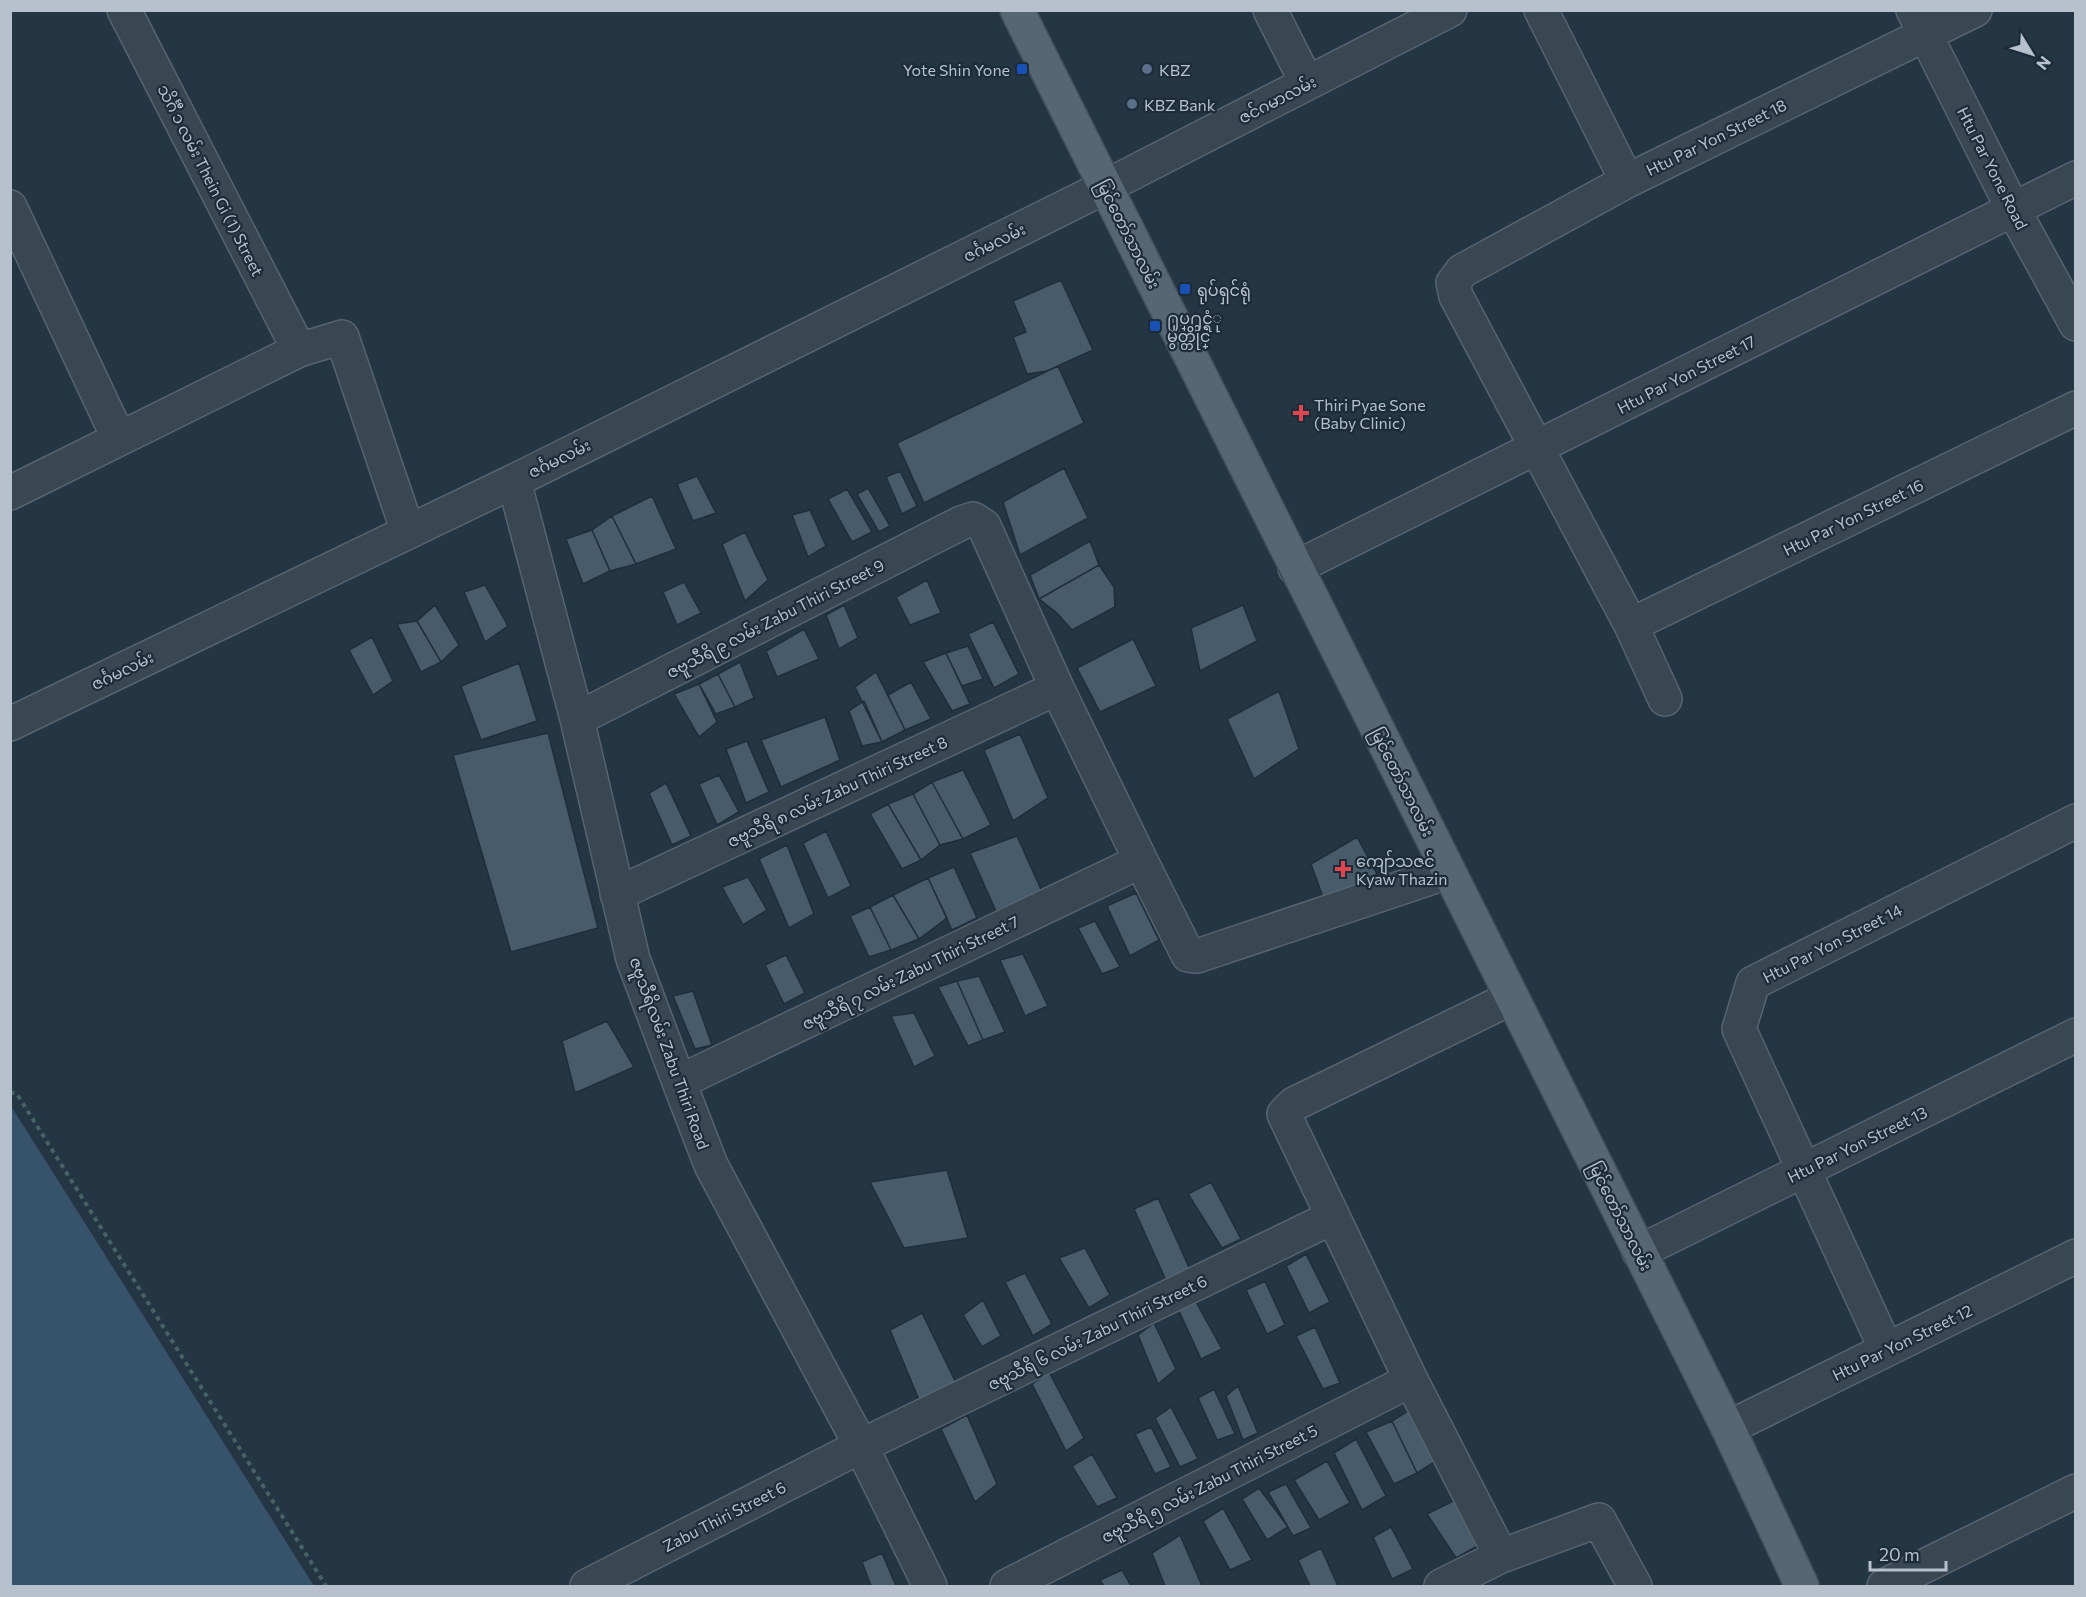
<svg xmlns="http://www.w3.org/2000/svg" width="2086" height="1597" font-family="Commissioner,'Noto Sans Myanmar',sans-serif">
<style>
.water{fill:#37536c}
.building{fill:#485b6a;stroke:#1f2e3b;stroke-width:1.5}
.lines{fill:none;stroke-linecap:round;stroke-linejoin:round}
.minor-casing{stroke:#576470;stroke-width:36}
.major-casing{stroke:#42505c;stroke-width:36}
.path{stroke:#476262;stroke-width:4;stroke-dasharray:4.5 4.5;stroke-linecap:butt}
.minor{stroke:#394753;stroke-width:33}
.major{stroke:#576673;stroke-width:33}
.transit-dot{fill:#1a4fb4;stroke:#1d2c39;stroke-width:2}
.service-dot{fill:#5c6f8a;stroke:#1d2c39;stroke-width:2}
.health-dot{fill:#e0444e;stroke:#1d2c39;stroke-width:2}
.labels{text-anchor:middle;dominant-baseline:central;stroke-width:4.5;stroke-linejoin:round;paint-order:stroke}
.poi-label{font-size:16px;fill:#b6c1cd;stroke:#1d2c39;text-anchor:start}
.street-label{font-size:16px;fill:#b6c1cd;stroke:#1d2c39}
</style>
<rect width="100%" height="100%" fill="#243544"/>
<path class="water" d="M 11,1106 L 314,1586 L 11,1586 Z"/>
<path class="building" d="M 1061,280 L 1093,350 L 1047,371 L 1027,374 L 1013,337 L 1026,332 L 1013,301 Z
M 1058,366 L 1084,423 L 924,503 L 897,443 Z
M 1064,468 L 1088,518 L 1020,555 L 1003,502 Z
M 900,471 L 917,506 L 902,514 L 886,477 Z
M 697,476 L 716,513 L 693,521 L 677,484 Z
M 868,488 L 890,526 L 879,532 L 857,494 Z
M 847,489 L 872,532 L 852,542 L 828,499 Z
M 652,496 L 676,549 L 636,564 L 612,516 Z
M 810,510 L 826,546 L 808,557 L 792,515 Z
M 612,516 L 636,564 L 610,571 L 592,530 Z
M 592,530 L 610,571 L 583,584 L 566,539 Z
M 745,532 L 768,580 L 745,601 L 722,544 Z
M 1090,541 L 1099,565 L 1039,599 L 1030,575 Z
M 1099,565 L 1114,587 L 1115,607 L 1072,630 L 1057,613 L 1039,599 Z
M 927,580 L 941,613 L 910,625 L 896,597 Z
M 684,582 L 701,613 L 677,625 L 663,592 Z
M 485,585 L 508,626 L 485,642 L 464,592 Z
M 435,605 L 459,645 L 441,662 L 417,621 Z
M 844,605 L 858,638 L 839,649 L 826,615 Z
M 1243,605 L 1257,641 L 1200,671 L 1191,628 Z
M 417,621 L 441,662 L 421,672 L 397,624 Z
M 993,622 L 1019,674 L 994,688 L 968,634 Z
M 804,629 L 819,659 L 777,677 L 766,651 Z
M 372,637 L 393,681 L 373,695 L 349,650 Z
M 1133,639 L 1156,686 L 1100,712 L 1077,668 Z
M 968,646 L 983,679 L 962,686 L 946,653 Z
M 946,653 L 970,704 L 952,711 L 923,662 Z
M 740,662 L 754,698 L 735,707 L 718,674 Z
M 519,663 L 537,721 L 481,740 L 461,686 Z
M 876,672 L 905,730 L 882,742 L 855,687 Z
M 718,674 L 735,707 L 716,714 L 699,684 Z
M 911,682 L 931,719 L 905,730 L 888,695 Z
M 699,684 L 717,722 L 699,737 L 674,694 Z
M 1279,691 L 1299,749 L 1254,779 L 1227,719 Z
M 864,701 L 882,742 L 862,746 L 849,711 Z
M 825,717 L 840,760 L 781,787 L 761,740 Z
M 548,733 L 598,928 L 511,952 L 453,755 Z
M 1020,734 L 1048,798 L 1013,821 L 984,750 Z
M 747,741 L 769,792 L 746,803 L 726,749 Z
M 963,770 L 991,825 L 963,839 L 932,782 Z
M 719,775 L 739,812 L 717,825 L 699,784 Z
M 932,782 L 963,839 L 940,845 L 913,794 Z
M 666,783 L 691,836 L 672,845 L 649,793 Z
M 913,794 L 940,845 L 921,860 L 888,804 Z
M 888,804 L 921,860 L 902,869 L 870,814 Z
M 826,831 L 851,886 L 828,898 L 803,843 Z
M 1017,836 L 1048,905 L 1003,927 L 970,853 Z
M 1357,837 L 1377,874 L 1325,903 L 1311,864 Z
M 787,845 L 814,914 L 789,928 L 759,859 Z
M 954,867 L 977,918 L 952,930 L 928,878 Z
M 748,877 L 767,910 L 743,925 L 722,887 Z
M 928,878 L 947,918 L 919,939 L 893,895 Z
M 1136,893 L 1159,940 L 1130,956 L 1107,906 Z
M 893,895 L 919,939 L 891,950 L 870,907 Z
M 870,907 L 891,950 L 869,957 L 850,916 Z
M 1095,921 L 1120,967 L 1102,974 L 1078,928 Z
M 1023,954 L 1048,1006 L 1025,1016 L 1000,960 Z
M 786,955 L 805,993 L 784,1004 L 765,965 Z
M 979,976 L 1005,1032 L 983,1040 L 957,981 Z
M 957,981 L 983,1040 L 968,1046 L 938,987 Z
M 693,991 L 712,1045 L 695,1049 L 673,996 Z
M 914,1013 L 935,1056 L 914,1067 L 891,1016 Z
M 607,1021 L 634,1067 L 575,1093 L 562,1041 Z
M 947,1170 L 968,1238 L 904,1248 L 870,1182 Z
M 1211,1182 L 1241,1239 L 1222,1248 L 1188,1194 Z
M 1158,1198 L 1192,1274 L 1168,1285 L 1134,1209 Z
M 1085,1248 L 1110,1295 L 1089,1308 L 1059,1258 Z
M 1306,1254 L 1330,1302 L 1309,1313 L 1286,1266 Z
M 1025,1273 L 1052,1324 L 1033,1336 L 1005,1282 Z
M 1265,1281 L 1285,1325 L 1267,1334 L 1246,1290 Z
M 983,1300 L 1001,1336 L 982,1347 L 963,1315 Z
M 1196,1302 L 1222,1349 L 1201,1359 L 1178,1309 Z
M 922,1313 L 961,1393 L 924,1412 L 890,1330 Z
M 1154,1323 L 1176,1369 L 1158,1384 L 1138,1335 Z
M 1315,1327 L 1340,1383 L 1323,1389 L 1296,1336 Z
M 1049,1372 L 1084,1438 L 1066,1451 L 1032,1384 Z
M 1238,1386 L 1258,1433 L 1243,1440 L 1226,1396 Z
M 1214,1389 L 1235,1434 L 1217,1440 L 1198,1398 Z
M 1171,1407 L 1198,1459 L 1180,1467 L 1155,1418 Z
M 1411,1409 L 1436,1461 L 1417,1473 L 1392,1421 Z
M 967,1415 L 997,1484 L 975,1502 L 941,1429 Z
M 1392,1421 L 1417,1473 L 1394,1484 L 1366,1432 Z
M 1151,1427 L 1171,1467 L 1155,1474 L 1135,1434 Z
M 1356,1439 L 1386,1496 L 1362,1510 L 1334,1453 Z
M 1092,1454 L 1117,1498 L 1097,1507 L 1072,1466 Z
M 1327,1461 L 1350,1503 L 1319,1520 L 1294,1480 Z
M 1286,1484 L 1311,1528 L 1293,1536 L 1268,1492 Z
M 1259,1488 L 1288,1527 L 1267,1540 L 1242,1499 Z
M 1455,1500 L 1479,1545 L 1456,1558 L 1427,1514 Z
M 1223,1508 L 1252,1560 L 1230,1570 L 1203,1521 Z
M 1391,1527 L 1413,1569 L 1392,1579 L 1373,1537 Z
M 1180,1535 L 1202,1586 L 1165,1586 L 1152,1553 Z
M 1321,1548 L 1338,1586 L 1310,1586 L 1298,1560 Z
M 882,1553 L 896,1586 L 871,1586 L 862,1562 Z
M 1122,1570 L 1131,1586 L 1104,1586 L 1100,1580 Z"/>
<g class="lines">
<g class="minor-casing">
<path id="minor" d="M 124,10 L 299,350
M 1270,10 L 1307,83
M 1541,10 L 1627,181
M 1913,10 L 2013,209 L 2076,324
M 10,207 L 119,439
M 514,481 L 577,719 L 633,959 L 679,1082 L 711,1165 L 861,1446 L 930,1586
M 10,493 L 299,350 L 342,337 L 408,532
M 1295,568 L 2076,178
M 1631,625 L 2076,408
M 1665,699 L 1631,625 L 1456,296 L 1453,283 L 1462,271 L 1627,181 L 1975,10
M 577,719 L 961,523 L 973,519 L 984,526 L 1057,688 L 1141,861 L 1188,955 L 1197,956 L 1448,872
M 10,724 L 514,481 L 1105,187 L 1450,10
M 617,894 L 1057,688
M 679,1082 L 1141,861
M 1639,1252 L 2076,1035
M 1886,1349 L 1739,1029 L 1753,983 L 2076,821
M 1728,1428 L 2076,1256
M 1501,1556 L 1411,1380 L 1284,1114 L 1294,1104 L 1511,998
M 587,1586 L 861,1446 L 1333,1217
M 1007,1586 L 1411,1380
M 1441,1586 L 1501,1556 L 1599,1520 L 1635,1586
M 1884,1586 L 2076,1491"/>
</g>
<g class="major-casing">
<path id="major" d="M 1017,10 L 1728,1428 L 1802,1586"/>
</g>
<path class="path" d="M 10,1092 L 17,1094 L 326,1586"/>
<use href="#minor" class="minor"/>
<use href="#major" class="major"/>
</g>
<g class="transit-dot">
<rect x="1016" y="63" width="12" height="12" rx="3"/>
<rect x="1179" y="283" width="12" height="12" rx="3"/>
<rect x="1149" y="320" width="12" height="12" rx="3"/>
</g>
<g class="service-dot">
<circle cx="1147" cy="69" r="6"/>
<circle cx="1132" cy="104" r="6"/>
</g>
<g class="health-dot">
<path d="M1298 404h6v6h6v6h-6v6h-6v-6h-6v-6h6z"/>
<path d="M1340 860h6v6h6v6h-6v6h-6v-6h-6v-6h6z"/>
</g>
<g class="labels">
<g class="poi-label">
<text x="1010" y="69" text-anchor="end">Yote Shin Yone</text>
<text x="1159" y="69">KBZ</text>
<text x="1144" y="104">KBZ Bank</text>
<text x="1197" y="289">ရုပ်ရှင်ရုံ</text>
<text x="1167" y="317">႐ုပ္႐ွင္ရံု<tspan x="1167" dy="18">မွတ္တိုင္</tspan></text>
<text x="1314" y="404">Thiri Pyae Sone<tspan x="1314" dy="18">(Baby Clinic)</tspan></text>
<text x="1356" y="860">ကျော်သဇင်<tspan x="1356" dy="18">Kyaw Thazin</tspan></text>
</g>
<g class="street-label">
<text transform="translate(1277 99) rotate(-27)">ဇင်ဂမာလမ်း</text>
<text transform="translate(1716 137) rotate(-26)">Htu Par Yon Street 18</text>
<text transform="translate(1993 168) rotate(63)">Htu Par Yone Road</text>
<text transform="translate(211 180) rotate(63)">သိင်္ဂီ ၁ လမ်း Thein Gi (1) Street</text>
<text transform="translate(1129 234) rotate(63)">မြင်တော်သာလမ်း</text>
<text transform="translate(994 242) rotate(-26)">ဇင်္ဂမလမ်း</text>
<text transform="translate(1686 374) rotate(-27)">Htu Par Yon Street 17</text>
<text transform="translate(559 458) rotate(-26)">ဇင်္ဂမလမ်း</text>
<text transform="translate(1853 517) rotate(-26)">Htu Par Yon Street 16</text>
<text transform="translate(775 618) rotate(-27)">ဇဗူသီရိ ၉ လမ်း Zabu Thiri Street 9</text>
<text transform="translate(122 670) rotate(-26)">ဇင်္ဂမလမ်း</text>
<text transform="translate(1403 782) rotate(63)">မြင်တော်သာလမ်း</text>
<text transform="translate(837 791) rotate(-25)">ဇဗူသီရိ ၈ လမ်း Zabu Thiri Street 8</text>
<text transform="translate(1832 943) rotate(-27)">Htu Par Yon Street 14</text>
<text transform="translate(910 972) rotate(-26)">ဇဗူသီရိ ၇ လမ်း Zabu Thiri Street 7</text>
<text transform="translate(670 1053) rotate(70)">ဇဗူသီရိလမ်း Zabu Thiri Road</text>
<text transform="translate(1857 1144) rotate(-26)">Htu Par Yon Street 13</text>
<text transform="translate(1621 1216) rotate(63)">မြင်တော်သာလမ်း</text>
<text transform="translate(1097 1332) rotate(-26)">ဇဗူသီရိ ၆ လမ်း Zabu Thiri Street 6</text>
<text transform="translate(1902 1342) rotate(-26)">Htu Par Yon Street 12</text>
<text transform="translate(1209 1483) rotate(-27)">ဇဗူသီရိ ၅ လမ်း Zabu Thiri Street 5</text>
<text transform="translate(724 1516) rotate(-27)">Zabu Thiri Street 6</text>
</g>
</g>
<rect width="2086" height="1597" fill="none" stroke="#b6c1cd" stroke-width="24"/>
<g transform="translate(2032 54) rotate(128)" stroke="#1d2c39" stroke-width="4.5" paint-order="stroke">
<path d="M0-4.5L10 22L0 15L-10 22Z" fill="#b6c1cd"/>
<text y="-9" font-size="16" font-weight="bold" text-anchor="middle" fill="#b6c1cd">N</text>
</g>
<path d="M1870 1561v9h76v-9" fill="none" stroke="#b6c1cd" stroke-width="3"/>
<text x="1879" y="1561" font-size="18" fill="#b6c1cd" stroke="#1d2c39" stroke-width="4.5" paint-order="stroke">20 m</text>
</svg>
